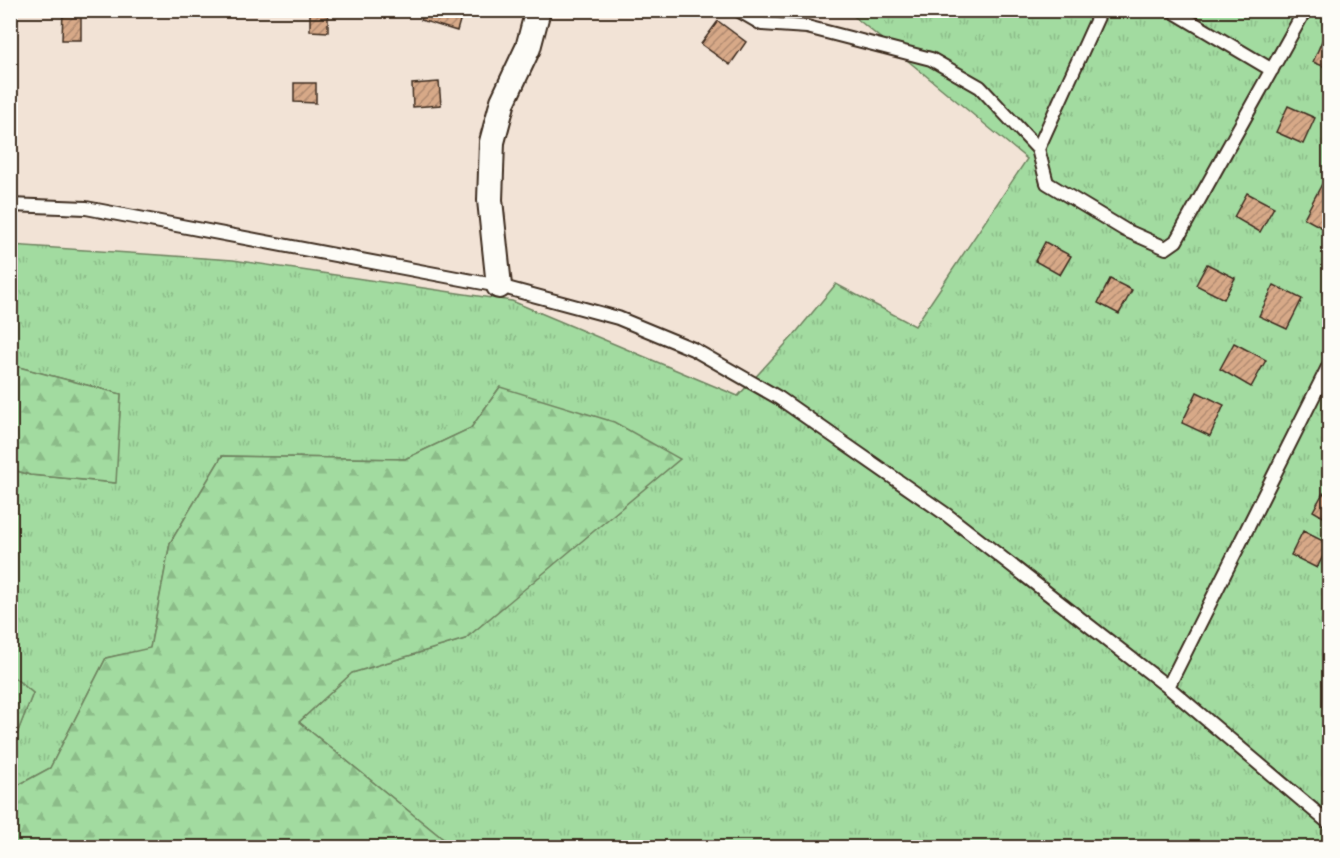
<svg xmlns="http://www.w3.org/2000/svg" width="1340" height="858" font-family="'Shantell Sans',sans-serif">
<style>
.grass{fill:url(#grass-tufts);stroke:#6e825f;stroke-width:1.5}
.forest{fill:url(#forest-firs);stroke:#6e825f;stroke-width:1.5}
.building{fill:url(#building-hatch);stroke:#3b2a1e;stroke-width:1.5}
.lines{fill:none;stroke-linecap:round;stroke-linejoin:round}
.service-casing{stroke:#3b2a1e;stroke-width:16}
.minor-casing{stroke:#3b2a1e;stroke-width:28}
.service{stroke:#fdfcf7;stroke-width:12}
.minor{stroke:#fdfcf7;stroke-width:24}
</style>
<defs>
<pattern id="grass-tufts" width="24" height="20" patternUnits="userSpaceOnUse" patternTransform="scale(1.5)"><rect width="24" height="20" fill="#a2dba0"/><path d="M3 7l-1-3M5 7V3M7 7l1-3M15 17l-1-3M17 17v-4M19 17l1-3" fill="none" stroke="#8cbc89"/></pattern>
<pattern id="forest-firs" width="22" height="20" patternUnits="userSpaceOnUse" patternTransform="scale(1.5)"><rect width="22" height="20" fill="#a2dba0"/><path d="M5 1l3.5 6h-7zM16 11l3.5 6h-7z" fill="#8cbc89"/></pattern>
<pattern id="building-hatch" width="6" height="6" patternUnits="userSpaceOnUse" patternTransform="scale(1.5)"><rect width="6" height="6" fill="#d7a988"/><path d="M-1 1l2-2M0 6l6-6M5 7l2-2" fill="none" stroke="#b08a6f"/></pattern>
</defs>
<rect width="100%" height="100%" fill="#f2e3d6"/>
<filter id="ink" filterUnits="userSpaceOnUse"><feTurbulence type="fractalNoise" baseFrequency=".0167" numOctaves="2"/><feDisplacementMap in="SourceGraphic" scale="12" xChannelSelector="R" yChannelSelector="G"/><feConvolveMatrix kernelMatrix="1 2 1 2 8 2 1 2 1" color-interpolation-filters="sRGB"/></filter>
<g filter="url(#ink)">
<path class="grass" d="M 852,11 L 1329,11 L 1329,847 L 453,847 L 299,722 L 351,673 L 465,639 L 500,387 L 471,428 L 405,459 L 222,456 L 170,543 L 150,649 L 106,658 L 50,768 L 11,789 L 11,745 L 13,743 L 33,693 L 11,675 L 10,469 L 30,475 L 115,483 L 121,394 L 11,365 L 11,245 L 233,260 L 512,301 L 738,396 L 794,335 L 836,284 L 915,326 L 1027,159 L 850,13 Z"/>
<path class="forest" d="M 11,365 L 121,394 L 116,483 L 30,475 L 11,469 Z
M 500,387 L 614,422 L 680,459 L 465,639 L 352,673 L 299,722 L 453,847 L 11,847 L 11,789 L 50,768 L 106,658 L 150,648 L 170,543 L 222,456 L 405,459 L 471,428 Z
M 11,675 L 33,693 L 13,744 L 11,745 Z"/>
<path class="building" d="M 63,10 L 81,10 L 81,40 L 62,40 Z
M 310,10 L 328,10 L 328,32 L 310,31 Z
M 424,10 L 463,10 L 457,31 L 421,20 Z
M 718,21 L 746,42 L 730,65 L 701,44 Z
M 1327,29 L 1330,30 L 1330,69 L 1313,62 Z
M 439,82 L 441,105 L 413,107 L 412,84 Z
M 294,83 L 316,83 L 316,103 L 294,102 Z
M 1288,106 L 1315,118 L 1303,144 L 1276,132 Z
M 1322,184 L 1330,188 L 1328,231 L 1304,218 Z
M 1247,193 L 1274,207 L 1260,232 L 1234,217 Z
M 1045,242 L 1071,256 L 1060,275 L 1035,261 Z
M 1207,264 L 1235,278 L 1224,299 L 1196,285 Z
M 1110,279 L 1132,290 L 1119,314 L 1098,303 Z
M 1274,285 L 1302,299 L 1287,329 L 1259,316 Z
M 1234,343 L 1266,360 L 1251,387 L 1220,369 Z
M 1197,392 L 1224,405 L 1210,436 L 1182,423 Z
M 1323,493 L 1330,497 L 1330,521 L 1313,511 Z
M 1303,531 L 1329,544 L 1317,568 L 1291,555 Z"/>
<g class="lines">
<g class="service-casing">
<path id="service" d="M 738,10 L 762,24 L 807,27 L 931,59 L 980,87 L 1038,149
M 1101,10 L 1038,149 L 1047,183 L 1125,230 L 1166,248 L 1176,241 L 1305,10
M 1171,10 L 1272,70
M 10,205 L 86,208 L 499,286 L 618,318 L 693,349 L 779,398 L 947,515 L 1168,687 L 1330,824
M 1168,687 L 1330,363"/>
</g>
<g class="minor-casing">
<path id="minor" d="M 499,286 L 490,200 L 492,142 L 503,101 L 528,48 L 538,10"/>
</g>
<use href="#service" class="service"/>
<use href="#minor" class="minor"/>
</g>
</g>
<rect width="1340" height="858" fill="none" stroke="#fdfcf7" stroke-width="36"/>
<rect x="18" y="18" width="1304" height="822" fill="none" stroke="#3b2a1e" stroke-width="2" filter="url(#ink)"/>
</svg>
